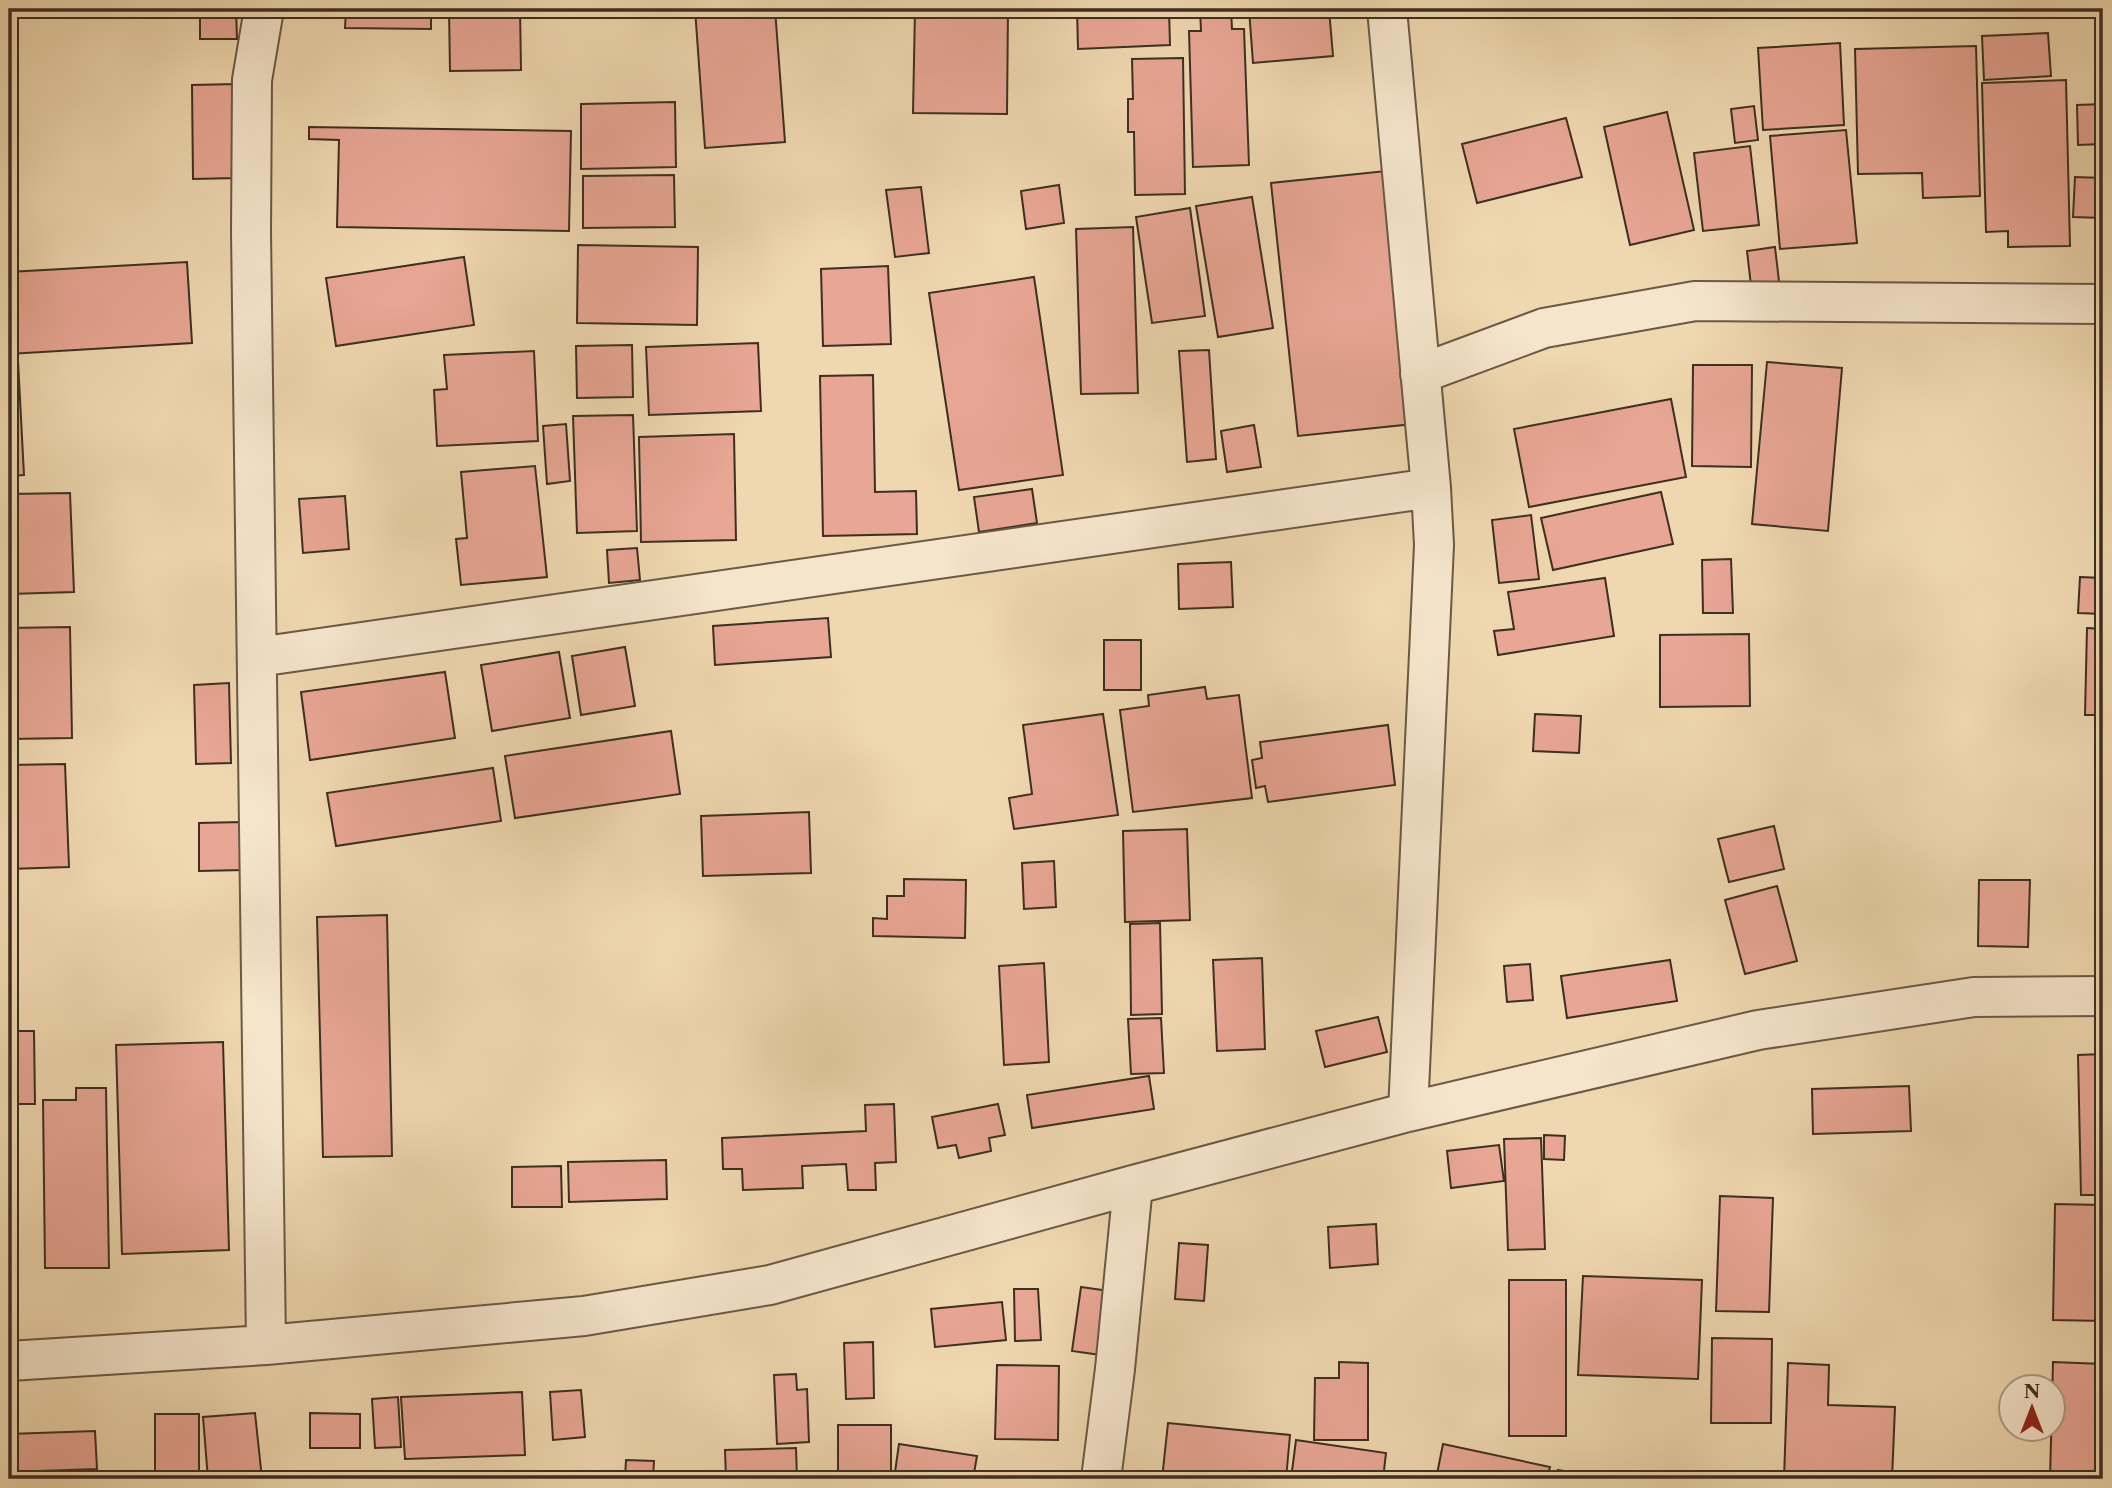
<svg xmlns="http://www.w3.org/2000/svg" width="2112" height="1488" font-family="'Libre Caslon Text',serif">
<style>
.building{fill:#e8a694;stroke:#3e2f20;stroke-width:2}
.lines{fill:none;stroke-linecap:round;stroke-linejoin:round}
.street-casing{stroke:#6a5944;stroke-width:42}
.street{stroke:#f5e5cb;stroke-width:38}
</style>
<rect width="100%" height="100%" fill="#efd7af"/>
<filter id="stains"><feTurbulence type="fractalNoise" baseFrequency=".00286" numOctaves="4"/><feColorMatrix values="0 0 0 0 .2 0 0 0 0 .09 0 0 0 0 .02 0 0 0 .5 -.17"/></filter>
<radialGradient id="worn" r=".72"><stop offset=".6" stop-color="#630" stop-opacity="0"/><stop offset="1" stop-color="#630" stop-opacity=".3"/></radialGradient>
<path class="building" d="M 200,9 L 236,9 L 237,39 L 200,39 Z
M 346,9 L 431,9 L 431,29 L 345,28 Z
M 449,9 L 520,9 L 521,70 L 450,71 Z
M 695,9 L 775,9 L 785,142 L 705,148 Z
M 915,9 L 1008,9 L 1007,114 L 913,113 Z
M 1077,9 L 1169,9 L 1170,45 L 1078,49 Z
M 1200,9 L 1231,9 L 1232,29 L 1244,29 L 1249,165 L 1193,167 L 1189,31 L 1201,31 Z
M 1249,9 L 1329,9 L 1333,56 L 1253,63 Z
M 2048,33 L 2051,76 L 1984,80 L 1982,36 Z
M 1840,43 L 1844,125 L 1763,130 L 1758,48 Z
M 1976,46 L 1980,196 L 1923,198 L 1922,173 L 1858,174 L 1855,49 Z
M 1183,58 L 1185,194 L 1135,195 L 1134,132 L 1128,132 L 1128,99 L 1133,99 L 1132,59 Z
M 2066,80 L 2070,246 L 2008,247 L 2008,231 L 1986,232 L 1982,83 Z
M 236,84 L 237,178 L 193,179 L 192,85 Z
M 675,102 L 676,167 L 581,169 L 581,104 Z
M 2103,104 L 2103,144 L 2078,145 L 2077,105 Z
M 1754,106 L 1758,140 L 1735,143 L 1731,109 Z
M 1667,112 L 1694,230 L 1630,245 L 1604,127 Z
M 1566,118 L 1582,177 L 1477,203 L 1462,144 Z
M 309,127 L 571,131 L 569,231 L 337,227 L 339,140 L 309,139 Z
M 1846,130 L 1857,243 L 1780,249 L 1770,136 Z
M 1750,146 L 1759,225 L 1703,231 L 1694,153 Z
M 1386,171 L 1413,424 L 1298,436 L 1271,183 Z
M 674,175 L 675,227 L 583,228 L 583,176 Z
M 2075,177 L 2103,178 L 2103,218 L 2073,217 Z
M 1059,185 L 1064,223 L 1026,229 L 1021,191 Z
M 921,187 L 929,253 L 895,257 L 886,190 Z
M 1252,197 L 1273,328 L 1218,337 L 1196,206 Z
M 1190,208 L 1205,316 L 1152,323 L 1136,217 Z
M 1133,227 L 1138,393 L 1081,394 L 1076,229 Z
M 578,245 L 698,247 L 697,325 L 577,323 Z
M 1775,247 L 1780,290 L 1752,294 L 1747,251 Z
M 2099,254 L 2103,254 L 2103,296 L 2102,296 Z
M 464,257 L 474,325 L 336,346 L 326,278 Z
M 187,262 L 192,343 L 9,354 L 9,272 Z
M 888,266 L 891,344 L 823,346 L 821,269 Z
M 1034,277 L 1063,475 L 959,490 L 929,293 Z
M 758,343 L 761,411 L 649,415 L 646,347 Z
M 632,345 L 633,397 L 577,398 L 576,346 Z
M 1209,350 L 1216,459 L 1187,462 L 1179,351 Z
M 534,351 L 538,441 L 437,446 L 434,390 L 447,389 L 444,355 Z
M 9,361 L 18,361 L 24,475 L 9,476 Z
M 1767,362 L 1842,368 L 1828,531 L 1752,524 Z
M 1693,365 L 1752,365 L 1751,467 L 1692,466 Z
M 873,375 L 875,492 L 916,491 L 917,534 L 823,536 L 820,376 Z
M 1671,399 L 1686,477 L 1529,507 L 1514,429 Z
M 633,415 L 637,531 L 577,533 L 573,416 Z
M 566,424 L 570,481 L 547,484 L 543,426 Z
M 1254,425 L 1261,467 L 1227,472 L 1221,431 Z
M 734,434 L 736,540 L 641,542 L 639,437 Z
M 535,466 L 547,577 L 461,585 L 456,539 L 467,538 L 461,472 Z
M 1032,489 L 1037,523 L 979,532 L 974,497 Z
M 1661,492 L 1673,544 L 1553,570 L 1541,518 Z
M 70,493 L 74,592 L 9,594 L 9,494 Z
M 345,496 L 349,549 L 303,553 L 299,499 Z
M 1531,515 L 1539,579 L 1499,583 L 1492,520 Z
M 637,548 L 640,580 L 609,583 L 607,550 Z
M 1731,559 L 1733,613 L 1703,613 L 1702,560 Z
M 1231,562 L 1233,607 L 1179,609 L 1178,564 Z
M 2080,577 L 2103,578 L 2103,614 L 2078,613 Z
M 1605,578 L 1614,636 L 1498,655 L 1494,631 L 1514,629 L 1508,592 Z
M 828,618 L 831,657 L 715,665 L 713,626 Z
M 70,627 L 72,738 L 9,739 L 9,628 Z
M 2087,628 L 2103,629 L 2103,715 L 2085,715 Z
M 1749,634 L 1750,706 L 1660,707 L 1660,635 Z
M 1104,640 L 1141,640 L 1141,690 L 1104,690 Z
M 625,647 L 635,706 L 581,715 L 572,656 Z
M 559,652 L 570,718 L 492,731 L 481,665 Z
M 445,672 L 455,738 L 310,760 L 301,692 Z
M 229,683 L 231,763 L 196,764 L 194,685 Z
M 1205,687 L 1207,699 L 1239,695 L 1252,798 L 1133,812 L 1120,710 L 1149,706 L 1148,695 Z
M 1103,714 L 1118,815 L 1014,829 L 1009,798 L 1032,794 L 1023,725 Z
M 1535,714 L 1581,716 L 1579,753 L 1533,751 Z
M 1388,725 L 1395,785 L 1268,802 L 1265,786 L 1256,788 L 1252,760 L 1262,758 L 1260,742 Z
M 671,731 L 680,794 L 515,818 L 505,756 Z
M 65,764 L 69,867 L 9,869 L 9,765 Z
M 493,768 L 501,821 L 336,846 L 327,793 Z
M 2098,780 L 2103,780 L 2103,831 L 2097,831 Z
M 809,812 L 811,873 L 703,876 L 701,816 Z
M 242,822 L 243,870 L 199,871 L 199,823 Z
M 1774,826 L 1784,869 L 1729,882 L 1718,839 Z
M 1187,829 L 1190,920 L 1125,922 L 1123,831 Z
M 1054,861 L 1056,907 L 1024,909 L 1022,863 Z
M 904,879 L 966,880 L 965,938 L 873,936 L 873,918 L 887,919 L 887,896 L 904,896 Z
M 1979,880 L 2030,880 L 2028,947 L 1978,946 Z
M 1777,886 L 1797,961 L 1745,974 L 1725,900 Z
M 387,915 L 392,1156 L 323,1157 L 317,917 Z
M 1160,923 L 1162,1014 L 1131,1015 L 1130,924 Z
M 1262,958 L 1265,1049 L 1217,1051 L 1213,960 Z
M 1670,960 L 1677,1001 L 1567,1018 L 1561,976 Z
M 1044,963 L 1049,1062 L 1004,1065 L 999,966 Z
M 1530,964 L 1533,1000 L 1507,1002 L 1504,966 Z
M 1378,1017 L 1387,1052 L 1325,1067 L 1316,1031 Z
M 1161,1018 L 1164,1073 L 1131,1074 L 1128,1019 Z
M 9,1031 L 34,1031 L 35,1104 L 9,1104 Z
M 223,1042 L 229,1250 L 122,1254 L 116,1045 Z
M 2103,1054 L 2103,1195 L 2081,1195 L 2078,1055 Z
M 1149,1076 L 1154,1109 L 1032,1128 L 1027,1095 Z
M 1909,1086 L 1911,1131 L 1813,1134 L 1812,1089 Z
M 76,1088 L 106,1088 L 109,1268 L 45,1268 L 43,1100 L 76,1100 Z
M 894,1104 L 896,1162 L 875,1163 L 876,1190 L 848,1190 L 846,1164 L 802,1166 L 803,1188 L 743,1190 L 742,1169 L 723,1169 L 722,1138 L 866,1131 L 865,1105 Z
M 998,1104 L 1005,1135 L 989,1138 L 991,1151 L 959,1158 L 956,1145 L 938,1148 L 932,1117 Z
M 1544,1135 L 1565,1136 L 1564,1160 L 1544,1159 Z
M 1541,1138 L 1545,1249 L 1508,1250 L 1504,1139 Z
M 1499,1145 L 1504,1181 L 1451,1188 L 1447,1151 Z
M 666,1160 L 667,1199 L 569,1202 L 568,1162 Z
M 561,1166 L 562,1207 L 512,1207 L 512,1167 Z
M 1720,1196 L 1773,1198 L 1769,1312 L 1716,1311 Z
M 2055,1204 L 2103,1205 L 2103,1321 L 2053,1320 Z
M 1376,1224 L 1378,1264 L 1330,1268 L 1328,1227 Z
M 1179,1243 L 1208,1245 L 1204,1301 L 1175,1299 Z
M 1583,1276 L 1702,1280 L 1698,1379 L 1578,1375 Z
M 1509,1280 L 1566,1280 L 1566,1436 L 1509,1436 Z
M 1081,1287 L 1117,1292 L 1108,1356 L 1072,1351 Z
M 1014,1289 L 1038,1289 L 1041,1340 L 1015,1341 Z
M 1002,1302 L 1006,1340 L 935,1347 L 931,1309 Z
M 1712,1338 L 1772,1339 L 1771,1423 L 1711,1423 Z
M 873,1342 L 874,1398 L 846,1399 L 844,1343 Z
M 1339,1362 L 1368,1363 L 1368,1440 L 1314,1440 L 1315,1378 L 1339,1378 Z
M 2053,1362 L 2103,1364 L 2101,1479 L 2050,1479 Z
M 1788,1363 L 1829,1365 L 1828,1405 L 1895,1407 L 1892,1479 L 1784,1479 Z
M 997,1365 L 1059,1366 L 1058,1440 L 995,1439 Z
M 796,1374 L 797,1390 L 807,1389 L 809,1442 L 777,1444 L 774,1375 Z
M 581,1390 L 585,1437 L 553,1440 L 550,1392 Z
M 522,1392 L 525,1455 L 405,1459 L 401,1397 Z
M 398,1397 L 401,1447 L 375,1448 L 372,1399 Z
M 255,1413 L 262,1479 L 208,1479 L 203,1417 Z
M 310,1413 L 360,1414 L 360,1448 L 310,1448 Z
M 155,1414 L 199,1414 L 199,1479 L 155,1479 Z
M 1168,1423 L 1290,1435 L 1286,1479 L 1162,1479 Z
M 838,1425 L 891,1425 L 891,1479 L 838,1479 Z
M 95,1431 L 97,1469 L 9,1472 L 9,1434 Z
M 1296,1440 L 1386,1453 L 1383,1479 L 1291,1479 Z
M 899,1444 L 977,1456 L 973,1479 L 894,1479 Z
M 1443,1444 L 1550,1467 L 1547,1479 L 1436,1479 Z
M 796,1448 L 797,1479 L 726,1479 L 725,1450 Z
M 626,1460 L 654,1461 L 653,1479 L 625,1479 Z
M 1558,1470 L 1613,1479 L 1556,1479 Z"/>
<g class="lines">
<g class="street-casing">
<path id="street" d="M 264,9 L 252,80 L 251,232 L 266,1345
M 1387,9 L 1431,488 L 1434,545 L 1408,1112
M 1420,374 L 1544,328 L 1695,301 L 2103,304
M 258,657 L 1431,488
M 9,1361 L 266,1345 L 584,1316 L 770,1285 L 1133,1185 L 1408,1112 L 1758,1030 L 1974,997 L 2103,996
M 1101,1479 L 1115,1369 L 1133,1185"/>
</g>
<use href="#street" class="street"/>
</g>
<rect width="2112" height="1488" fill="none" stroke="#efd7af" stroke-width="35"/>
<rect x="10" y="10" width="2091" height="1467" fill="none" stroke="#3e2f20" stroke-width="3.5"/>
<rect x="18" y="18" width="2077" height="1453" fill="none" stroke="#3e2f20" stroke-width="2"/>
<g transform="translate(2032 1408)"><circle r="33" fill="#f5e5cb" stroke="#ac9c87" stroke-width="2"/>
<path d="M0-5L12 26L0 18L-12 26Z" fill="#8f2418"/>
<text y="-10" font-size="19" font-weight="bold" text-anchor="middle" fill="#3e2f20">N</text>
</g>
<rect width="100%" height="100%" filter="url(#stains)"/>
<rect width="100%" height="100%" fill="url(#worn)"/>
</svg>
